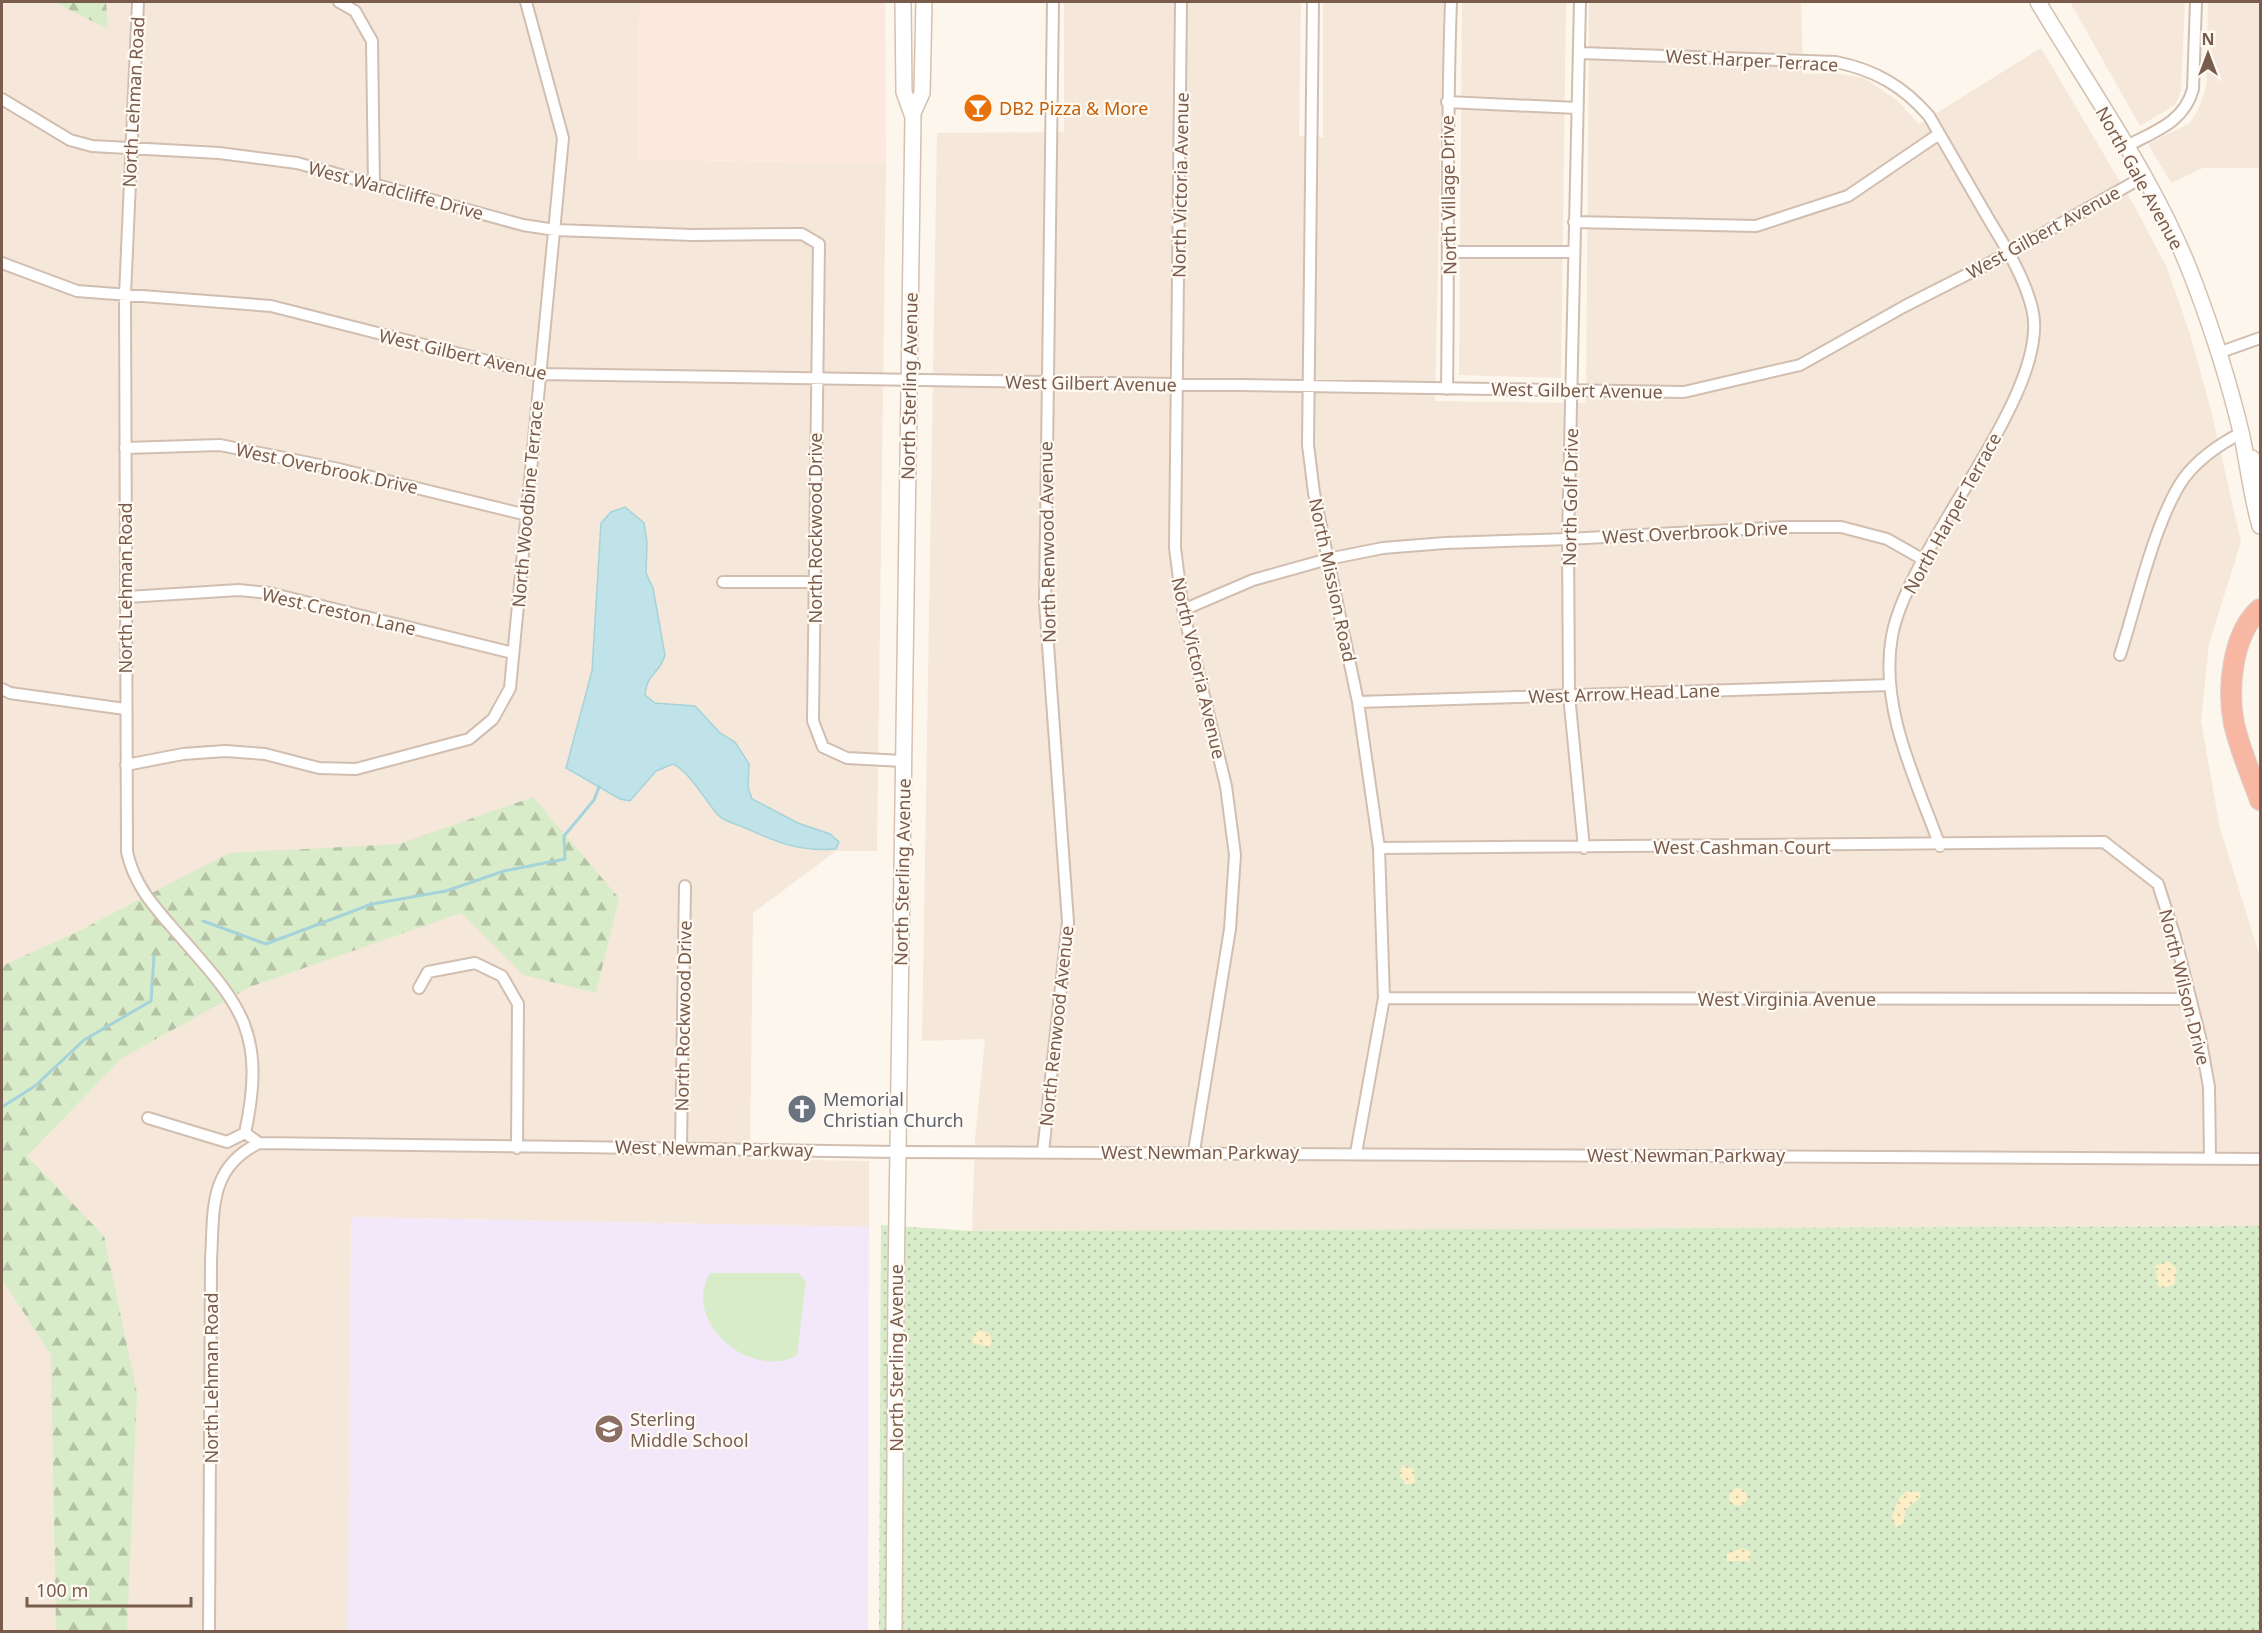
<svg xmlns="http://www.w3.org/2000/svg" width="2262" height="1633" font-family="'Noto Sans',sans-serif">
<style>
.residential{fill:#f5e8da}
.commercial{fill:#fde8e0}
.education{fill:#f3e8fa}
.grass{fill:url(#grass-dots)}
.forest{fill:url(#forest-firs)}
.sand{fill:url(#sand-dots)}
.garden{fill:#d8ecc9}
.water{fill:#bfe3e8;stroke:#a5d3da;stroke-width:1.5}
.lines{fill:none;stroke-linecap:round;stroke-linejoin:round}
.stream{stroke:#a5d3da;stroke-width:3}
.street-casing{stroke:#d1beb0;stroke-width:14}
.secondary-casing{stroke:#d6c0b0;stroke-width:18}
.highway-casing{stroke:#dad1cd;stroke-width:22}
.street{stroke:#fff;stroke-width:10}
.secondary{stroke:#fff;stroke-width:15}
.highway{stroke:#f7b7a3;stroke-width:20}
.labels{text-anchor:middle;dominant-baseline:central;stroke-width:4.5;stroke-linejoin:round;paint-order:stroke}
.street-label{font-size:18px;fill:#7a5c4d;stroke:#fffaf3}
.food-label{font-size:18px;fill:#c56008;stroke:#fffaf3;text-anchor:start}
.worship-label{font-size:18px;fill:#5b616d;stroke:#fffaf3;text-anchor:start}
.education-label{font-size:18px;fill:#785e54;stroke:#fffaf3;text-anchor:start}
</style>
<defs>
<pattern id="grass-dots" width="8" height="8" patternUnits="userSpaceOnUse" patternTransform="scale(1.5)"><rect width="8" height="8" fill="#d8ecc9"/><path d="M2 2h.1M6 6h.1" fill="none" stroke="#b4c2a5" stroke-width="1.8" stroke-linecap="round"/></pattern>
<pattern id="forest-firs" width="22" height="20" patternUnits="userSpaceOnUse" patternTransform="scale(1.5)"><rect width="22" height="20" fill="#d8ecc9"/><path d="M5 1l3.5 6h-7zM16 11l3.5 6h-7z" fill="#b4c2a5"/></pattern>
<pattern id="sand-dots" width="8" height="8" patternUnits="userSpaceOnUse" patternTransform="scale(1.5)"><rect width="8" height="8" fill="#fcefc7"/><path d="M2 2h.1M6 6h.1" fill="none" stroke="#d1c5a4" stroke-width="1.8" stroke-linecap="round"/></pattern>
</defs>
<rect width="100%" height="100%" fill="#fdf6ec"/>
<path class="residential" d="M 2,2 L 640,2 L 638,159 L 886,164 L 877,851 L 836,851 L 753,913 L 750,1159 L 869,1161 L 869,1227 L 351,1217 L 348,1631 L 2,1632 Z
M 1064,2 L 1301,2 L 1299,136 L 1323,137 L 1323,2 L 1444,2 L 1435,401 L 1586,403 L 1589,2 L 1801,2 L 1803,74 L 1835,73 L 1864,78 L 1897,100 L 1919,124 L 2041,48 L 2135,207 L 2167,268 L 2189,331 L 2211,410 L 2241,542 L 2209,644 L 2201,721 L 2220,828 L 2260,957 L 2260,1226 L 972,1231 L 975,1139 L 985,1039 L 922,1041 L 937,133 L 1064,132 Z
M 1462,2 L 1566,2 L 1561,378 L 1459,375 Z
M 2070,2 L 2185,2 L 2181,91 L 2175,105 L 2140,126 Z
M 2208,2 L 2260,2 L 2260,168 L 2203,168 L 2171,183 L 2148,144 L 2190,123 L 2198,110 L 2206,88 Z"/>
<path class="commercial" d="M 640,2 L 885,2 L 886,164 L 638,159 Z"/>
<path class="education" d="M 351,1217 L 869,1227 L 868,1631 L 348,1632 Z"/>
<path class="grass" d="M 881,1225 L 972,1231 L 2260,1226 L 2260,1631 L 879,1632 Z"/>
<path class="forest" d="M 54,2 L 106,2 L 108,29 Z
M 533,797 L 619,898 L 596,993 L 524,975 L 461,913 L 250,987 L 122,1058 L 27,1156 L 104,1236 L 137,1393 L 127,1631 L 56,1631 L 51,1355 L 2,1279 L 2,966 L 75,933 L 229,853 L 399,844 Z"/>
<path class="sand" d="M 2168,1261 L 2177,1269 L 2174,1285 L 2162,1288 L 2158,1285 L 2155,1266 Z
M 979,1330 L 989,1333 L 992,1342 L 989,1347 L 973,1343 L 972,1338 Z
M 1403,1465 L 1413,1468 L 1415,1481 L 1413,1484 L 1406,1484 L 1400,1476 L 1400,1470 Z
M1729 1497a9 9 0 1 1 18 0a9 9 0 1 1-18 0Z
M 1909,1491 L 1920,1492 L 1921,1497 L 1906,1509 L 1903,1524 L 1896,1527 L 1892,1518 C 1895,1508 1898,1494 1909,1491 Z
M 1742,1548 L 1751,1552 L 1749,1561 L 1727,1561 L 1727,1554 Z"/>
<path class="garden" d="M 710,1273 L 798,1273 L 806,1281 L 797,1355 C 754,1381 680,1324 710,1273 Z"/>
<path class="water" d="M 625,507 L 644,523 L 647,543 L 646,573 L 653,588 L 665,655 C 659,676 648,670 645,695 L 655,703 L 695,706 L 720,733 L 735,742 L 749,764 L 748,787 L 752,799 L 798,823 L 830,834 L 839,842 L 836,849 C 797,852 777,842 743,827 C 735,824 723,821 718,815 C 705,800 689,771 673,764 L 656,771 L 630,801 L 620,799 L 566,768 L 592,671 L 601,523 L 611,512 Z"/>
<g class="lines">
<path class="stream" d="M 203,921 L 266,944 L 372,904 L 446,891 L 504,871 L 565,859 L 564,836 L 594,800 L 599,787
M 2,1107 L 35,1086 L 84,1040 L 151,1001 L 154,956"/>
<g class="street-casing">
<path id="street" d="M 138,2 L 125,295 L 127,852 C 134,883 150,902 171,926 C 237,1002 268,1026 245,1133
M 339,2 L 355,11 L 372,41 L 374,184
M 1181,2 L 1175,548 L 1183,610 L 1226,786 L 1235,855 L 1230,929 L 1194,1151
M 1313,2 L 1308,445 L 1314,493 L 1358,702 L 1379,848 L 1384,998 L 1356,1153
M 1580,2 L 1568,539 L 1569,695 L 1584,848
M 1580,53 L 1836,62 C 1875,70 1903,86 1929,116 C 1949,150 1968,184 1988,218 C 2005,246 2024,276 2032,308 C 2054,391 1908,546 1892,636 C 1879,708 1916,780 1940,846
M 2,99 L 70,140 L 92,146 L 219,153 L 297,163 L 523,225 L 555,230 L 693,235 L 802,234 L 819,244 L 813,721 L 823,747 L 847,758 L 903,761
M 1447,102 L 1577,108
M 2125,147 C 2153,132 2184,123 2193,89 L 2196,2
M 1574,222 L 1756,226 L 1848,196 L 1939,134
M 1449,252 L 1574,252
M 2,263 L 77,291 L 271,306 L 539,374 L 1684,392 L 1800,365 L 1905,306 L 2009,253 L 2143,177
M 2218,353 L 2260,338
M 1447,389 C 1449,260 1446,131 1451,2
M 125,448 L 220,445 L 339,469 L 527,515
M 723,582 L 816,582
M 127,597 L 239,590 L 269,593 L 513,653
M 1183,610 L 1253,580 L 1328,559 L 1383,548 L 1445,543 L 1568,539 L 1784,527 L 1841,527 L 1887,539 L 1924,560
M 2120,655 C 2136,606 2155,519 2184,478 C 2199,458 2220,444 2241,433
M 2,689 L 10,693 L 125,709
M 1358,702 L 1890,685
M 126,765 L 183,754 L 225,751 L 265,754 L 319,768 L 356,769 L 469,739 L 493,719 L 510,688 L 563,138 L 526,2
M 1379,848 L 2104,842 L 2158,884 L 2175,937 L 2200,1037 L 2209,1087 L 2210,1158
M 419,988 L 428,972 L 475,963 L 502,976 L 518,1004 L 517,1148
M 1384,998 L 2190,999
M 148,1118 L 227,1142 L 245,1133
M 245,1133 L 259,1143 C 472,1147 684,1147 897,1152 L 2260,1159
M 681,1146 L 685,886
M 1043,1152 L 1068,922 L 1045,603 L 1053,2
M 209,1632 L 211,1260 C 214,1210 208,1168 259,1143"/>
</g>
<g class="secondary-casing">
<path id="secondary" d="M 2038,2 C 2092,93 2158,184 2195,284 C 2213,332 2229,382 2241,432 C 2248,463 2251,495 2260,526
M 913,113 L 922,93 L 924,2
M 2252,458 L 2260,481
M 894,1632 L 896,1285 L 913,117 L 904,92 L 903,2"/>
</g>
<g class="highway-casing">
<path id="highway" d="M 2260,609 C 2232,634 2227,689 2234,724 C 2240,750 2251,775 2260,800"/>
</g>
<use href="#street" class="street"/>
<use href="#secondary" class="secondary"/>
<use href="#highway" class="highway"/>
</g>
<defs>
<g id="bar-disc" transform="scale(1.5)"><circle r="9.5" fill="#e8710a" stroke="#fffaf3"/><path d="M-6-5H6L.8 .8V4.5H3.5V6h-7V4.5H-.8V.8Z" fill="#fff"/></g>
<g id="church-disc" transform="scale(1.5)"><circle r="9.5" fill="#6b7280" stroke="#fffaf3"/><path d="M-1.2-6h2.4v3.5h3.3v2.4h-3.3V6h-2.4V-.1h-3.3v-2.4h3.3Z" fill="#fff"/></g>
<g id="school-disc" transform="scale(1.5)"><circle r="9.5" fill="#8d6e63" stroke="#fffaf3"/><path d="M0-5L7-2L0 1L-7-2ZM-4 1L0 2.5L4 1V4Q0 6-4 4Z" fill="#fff"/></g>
</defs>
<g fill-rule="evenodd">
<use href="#bar-disc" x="978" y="108"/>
<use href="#church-disc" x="802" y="1109"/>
<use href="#school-disc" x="609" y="1429"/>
</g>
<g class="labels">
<g class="street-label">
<text transform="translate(1752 60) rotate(3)">West Harper Terrace</text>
<text transform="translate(133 102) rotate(-87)">North Lehman Road</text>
<text transform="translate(2140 178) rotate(61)">North Gale Avenue</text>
<text transform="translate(1180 185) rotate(-89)">North Victoria Avenue</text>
<text transform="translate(396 190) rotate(15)">West Wardcliffe Drive</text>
<text transform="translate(1448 195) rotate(-91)">North Village Drive</text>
<text transform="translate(2043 232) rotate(-29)">West Gilbert Avenue</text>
<text transform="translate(463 354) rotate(13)">West Gilbert Avenue</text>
<text transform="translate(1091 383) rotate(1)">West Gilbert Avenue</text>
<text transform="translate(909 386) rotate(-89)">North Sterling Avenue</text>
<text transform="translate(1577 390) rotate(1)">West Gilbert Avenue</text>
<text transform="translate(327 468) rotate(12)">West Overbrook Drive</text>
<text transform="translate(1570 497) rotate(-89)">North Golf Drive</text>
<text transform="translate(527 504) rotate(-85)">North Woodbine Terrace</text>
<text transform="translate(1952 513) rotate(-61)">North Harper Terrace</text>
<text transform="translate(815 528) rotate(-90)">North Rockwood Drive</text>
<text transform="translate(1695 532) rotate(-3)">West Overbrook Drive</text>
<text transform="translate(1047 542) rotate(-91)">North Renwood Avenue</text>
<text transform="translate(1333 580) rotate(78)">North Mission Road</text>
<text transform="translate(125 588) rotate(-90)">North Lehman Road</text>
<text transform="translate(339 611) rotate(13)">West Creston Lane</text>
<text transform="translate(1199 668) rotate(77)">North Victoria Avenue</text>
<text transform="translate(1624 693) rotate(-2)">West Arrow Head Lane</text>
<text x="1742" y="847">West Cashman Court</text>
<text transform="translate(902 872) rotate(-89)">North Sterling Avenue</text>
<text transform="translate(2185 987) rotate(76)">North Wilson Drive</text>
<text x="1787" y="999">West Virginia Avenue</text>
<text transform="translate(683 1016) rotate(-89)">North Rockwood Drive</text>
<text transform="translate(1056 1026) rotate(-84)">North Renwood Avenue</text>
<text transform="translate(714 1148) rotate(1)">West Newman Parkway</text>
<text x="1200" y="1152">West Newman Parkway</text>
<text x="1686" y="1155">West Newman Parkway</text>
<text transform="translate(896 1358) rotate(-90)">North Sterling Avenue</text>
<text transform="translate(211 1378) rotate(-90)">North Lehman Road</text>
</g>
<g class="food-label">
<text x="999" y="108">DB2 Pizza &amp; More</text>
</g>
<g class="worship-label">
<text x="823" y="1099">Memorial<tspan x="823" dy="21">Christian Church</tspan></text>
</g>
<g class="education-label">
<text x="630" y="1419">Sterling<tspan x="630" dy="21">Middle School</tspan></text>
</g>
</g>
<rect width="2262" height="1633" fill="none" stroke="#7a5c4d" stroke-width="6"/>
<g transform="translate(2208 54)" stroke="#fffaf3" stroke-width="4.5" paint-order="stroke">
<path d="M0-4.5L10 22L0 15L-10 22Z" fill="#7a5c4d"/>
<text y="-9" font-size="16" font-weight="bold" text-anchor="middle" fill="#7a5c4d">N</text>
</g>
<path d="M27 1597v9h164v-9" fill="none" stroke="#7a5c4d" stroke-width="3"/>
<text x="36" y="1597" font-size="18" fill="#7a5c4d" stroke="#fffaf3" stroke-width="4.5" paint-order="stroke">100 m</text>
</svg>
